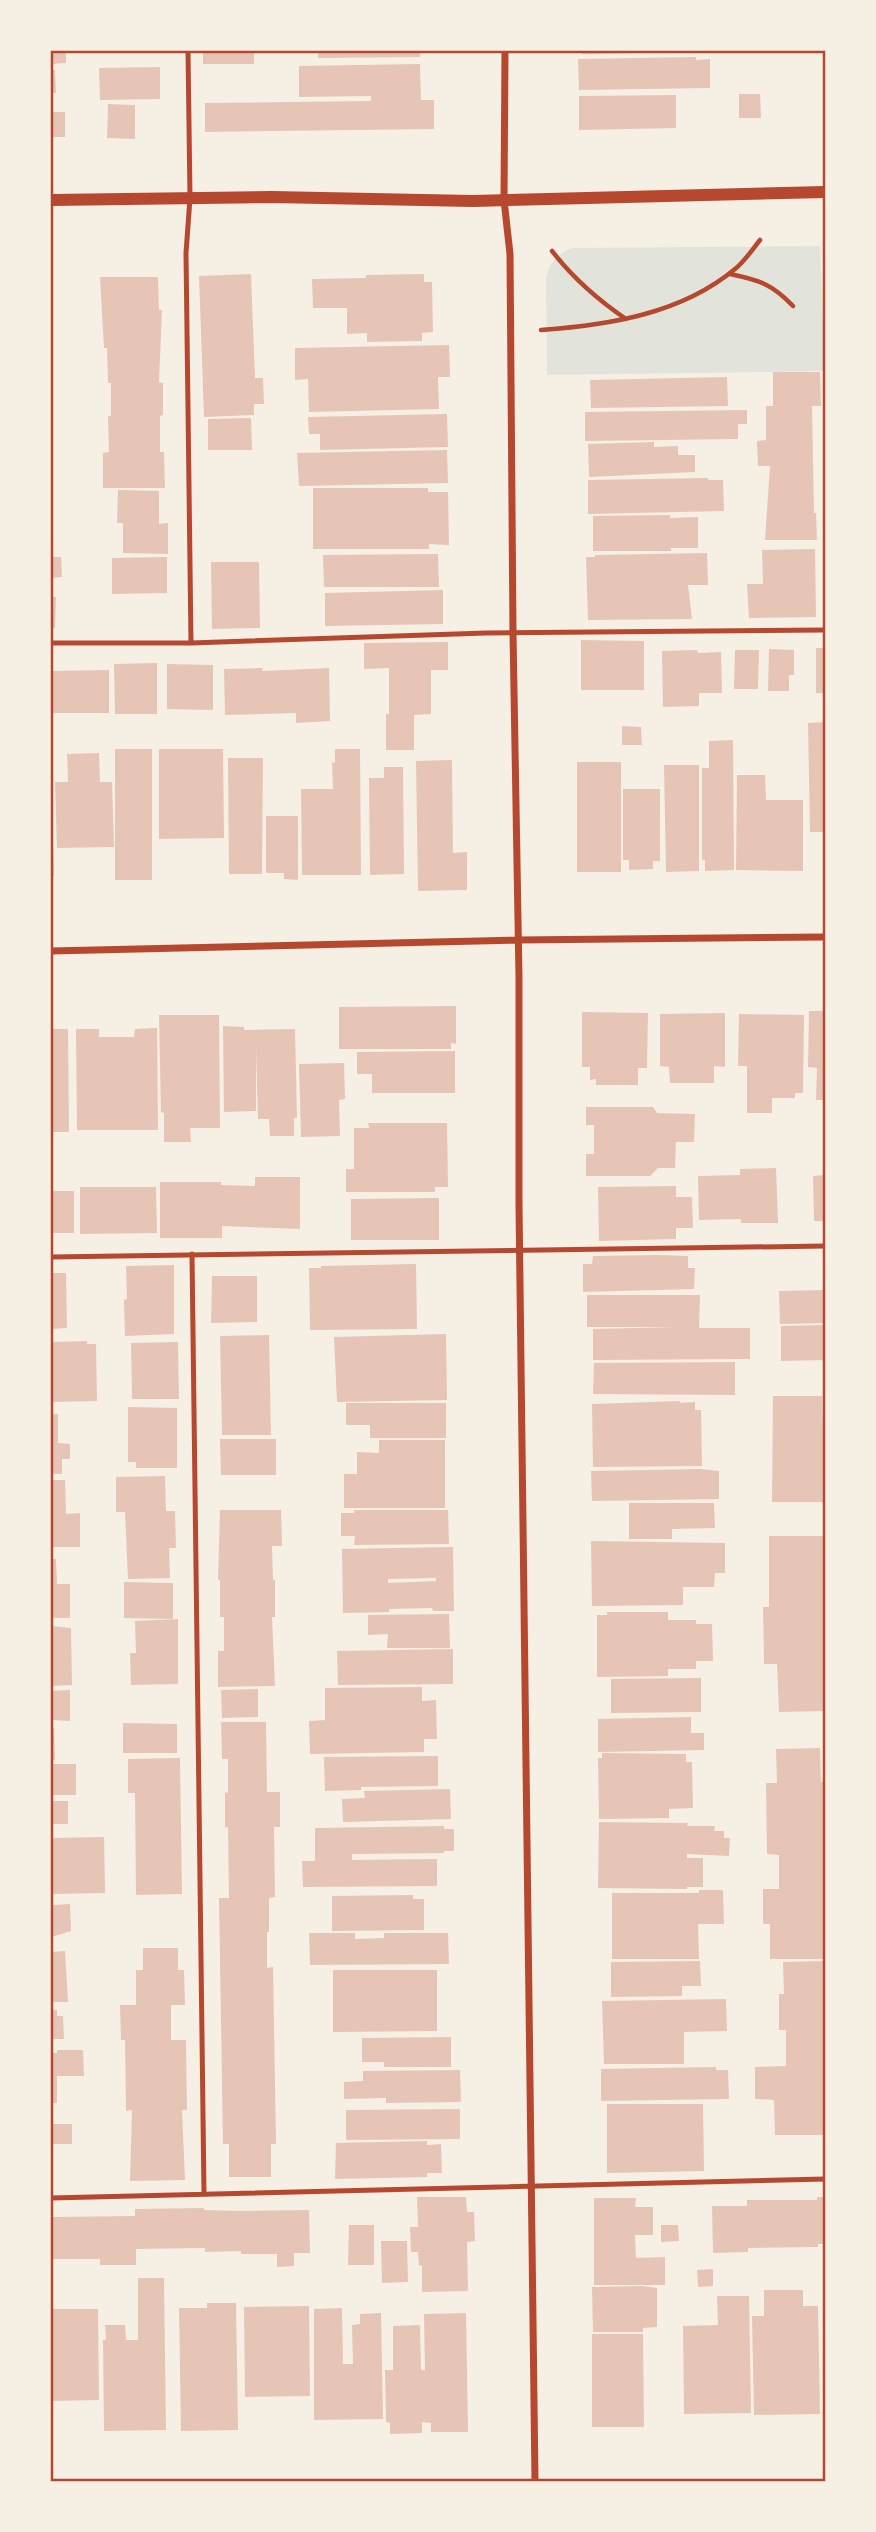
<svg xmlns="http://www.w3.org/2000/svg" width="876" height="2532" font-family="'PT Sans Narrow',sans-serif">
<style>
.green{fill:#e2e4dc}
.building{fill:#e6c5b7;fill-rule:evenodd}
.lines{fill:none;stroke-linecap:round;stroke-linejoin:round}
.path{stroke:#b5482f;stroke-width:4.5}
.service{stroke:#b5482f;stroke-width:5}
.minor{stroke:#b5482f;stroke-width:7}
.tertiary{stroke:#b5482f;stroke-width:12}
.neatline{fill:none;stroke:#b5482f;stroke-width:2.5}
</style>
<rect width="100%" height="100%" fill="#f6efe4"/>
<path class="green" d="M 820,246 L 825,371 L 547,375 L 546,279 C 549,263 557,254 572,248 Z"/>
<path class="building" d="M 51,51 L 66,51 L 66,63 L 51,64 Z
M 203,51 L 254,51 L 254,64 L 203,64 Z
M 318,51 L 420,51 L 420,57 L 318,58 Z
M 582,51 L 639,51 L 639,53 L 582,54 Z
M 696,57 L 696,60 L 710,59 L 710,88 L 579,90 L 578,59 Z
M 420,64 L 421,100 L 434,100 L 434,129 L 205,132 L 205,103 L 371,101 L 371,96 L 299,97 L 299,66 Z
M 160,67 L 160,99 L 100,100 L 99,68 Z
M 51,70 L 55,70 L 56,93 L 51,93 Z
M 739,94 L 760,94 L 761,118 L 739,118 Z
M 676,95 L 676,128 L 579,130 L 579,96 Z
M 108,104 L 135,105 L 135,139 L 107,138 Z
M 51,112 L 65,112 L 65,137 L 51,137 Z
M 251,274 L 255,378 L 263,378 L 264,404 L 254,404 L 254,415 L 204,417 L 199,276 Z
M 424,274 L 424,282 L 432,282 L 433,332 L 422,333 L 422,341 L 367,342 L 367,333 L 347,334 L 347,308 L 313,308 L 312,279 L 366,278 L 366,275 Z
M 100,277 L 158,277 L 159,310 L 162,310 L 159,382 L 163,383 L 163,415 L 160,416 L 160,452 L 164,452 L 165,488 L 103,488 L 103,453 L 109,452 L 108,416 L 111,416 L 111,383 L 108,383 L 107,348 L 104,348 Z
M 449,345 L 450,377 L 438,377 L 439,409 L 309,412 L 308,379 L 295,380 L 295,348 Z
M 773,372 L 820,372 L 821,406 L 812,406 L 814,513 L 816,513 L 817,540 L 765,540 L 770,466 L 758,466 L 757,441 L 766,440 L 766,406 L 773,406 Z
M 727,377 L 728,406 L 591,408 L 590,380 Z
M 747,410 L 747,424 L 738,424 L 738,439 L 585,441 L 585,412 Z
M 447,414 L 448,447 L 320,450 L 320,434 L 309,434 L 308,417 Z
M 251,418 L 252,450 L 208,450 L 208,419 Z
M 654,442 L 654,447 L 678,446 L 678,455 L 695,455 L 695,472 L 589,477 L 588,444 Z
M 447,450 L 448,483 L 299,486 L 297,453 Z
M 708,478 L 708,480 L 723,480 L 724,511 L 588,514 L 588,480 Z
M 313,488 L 428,488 L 428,492 L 448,492 L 449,545 L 429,544 L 429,549 L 313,549 Z
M 118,490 L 159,491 L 159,524 L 168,523 L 168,554 L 123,553 L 123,523 L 117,523 Z
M 670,515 L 670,518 L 698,517 L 698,548 L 671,548 L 671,551 L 593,551 L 593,516 Z
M 815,549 L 816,617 L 749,618 L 747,584 L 763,584 L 762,550 Z
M 707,553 L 708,585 L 688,585 L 692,619 L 588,620 L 586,557 L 595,557 L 595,555 Z
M 438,554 L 439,587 L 324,587 L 323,555 Z
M 51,557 L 61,557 L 62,577 L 51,578 Z
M 167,557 L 167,593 L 112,594 L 112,558 Z
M 211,562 L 259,562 L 260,628 L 212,629 Z
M 443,590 L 443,624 L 325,626 L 325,593 Z
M 51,597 L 56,597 L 55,628 L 51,628 Z
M 581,640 L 644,641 L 644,690 L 581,690 Z
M 448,642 L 448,670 L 431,670 L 431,714 L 414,715 L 414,750 L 386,750 L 386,714 L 389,714 L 389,668 L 364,669 L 364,643 Z
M 816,648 L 825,648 L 825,693 L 816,693 Z
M 769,649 L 794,650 L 794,675 L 789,675 L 789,691 L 768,691 Z
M 697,650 L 698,653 L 721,652 L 722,693 L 699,693 L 699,706 L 663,707 L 662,651 Z
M 735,650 L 759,650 L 758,689 L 734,689 Z
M 157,663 L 157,714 L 115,714 L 114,664 Z
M 167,664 L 213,665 L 213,710 L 167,709 Z
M 263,668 L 262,671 L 329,668 L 330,721 L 296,723 L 296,713 L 225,715 L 224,669 Z
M 109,670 L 109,713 L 53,713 L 53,671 Z
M 825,722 L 825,832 L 810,832 L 808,723 Z
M 622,726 L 641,727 L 642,745 L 622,745 Z
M 733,740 L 734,870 L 705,871 L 705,860 L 702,860 L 702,768 L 709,768 L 709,741 Z
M 115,749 L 152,749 L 152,880 L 115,880 Z
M 159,749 L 223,749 L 224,838 L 159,839 Z
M 335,749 L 360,749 L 361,875 L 302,875 L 301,789 L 333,789 L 332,762 L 335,763 Z
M 99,753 L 100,782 L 112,782 L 114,847 L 57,848 L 55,782 L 68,782 L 67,754 Z
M 228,758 L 263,758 L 262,874 L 229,874 Z
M 452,760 L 453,853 L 467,852 L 467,890 L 418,891 L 416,761 Z
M 577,762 L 621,762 L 621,872 L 577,872 Z
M 664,765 L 699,765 L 699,871 L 666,872 Z
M 384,767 L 403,767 L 404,874 L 370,875 L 369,778 L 384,778 Z
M 737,775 L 765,775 L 766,800 L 803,800 L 803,871 L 736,870 Z
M 623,789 L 660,789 L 660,861 L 653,861 L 653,869 L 629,870 L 629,860 L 623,860 Z
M 266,816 L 298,816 L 298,880 L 284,879 L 284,873 L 266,873 Z
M 51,840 L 53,840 L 54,876 L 51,876 Z
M 456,1006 L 456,1044 L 451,1043 L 451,1049 L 339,1049 L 339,1007 Z
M 809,1011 L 825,1011 L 825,1100 L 816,1100 L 817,1068 L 808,1067 Z
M 582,1012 L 648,1013 L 647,1068 L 638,1068 L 638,1085 L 596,1085 L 596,1079 L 590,1080 L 590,1067 L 582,1067 Z
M 725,1013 L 725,1067 L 714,1066 L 714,1083 L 670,1083 L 669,1067 L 660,1066 L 660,1014 Z
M 739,1014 L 804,1015 L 803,1093 L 795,1093 L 795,1098 L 772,1098 L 772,1113 L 747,1113 L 747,1066 L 738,1066 Z
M 159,1015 L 219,1015 L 220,1128 L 190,1128 L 191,1142 L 164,1142 L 164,1113 L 161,1112 Z
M 223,1026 L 244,1027 L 244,1030 L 295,1029 L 297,1118 L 294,1118 L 294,1136 L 270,1136 L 269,1119 L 258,1119 L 256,1047 L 256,1111 L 224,1112 Z
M 157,1028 L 158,1130 L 77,1130 L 76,1029 L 99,1029 L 99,1037 L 134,1037 L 135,1029 Z
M 51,1029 L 68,1029 L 69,1132 L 51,1132 Z
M 455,1051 L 455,1093 L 372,1093 L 372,1074 L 357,1074 L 357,1052 Z
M 344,1063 L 345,1099 L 339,1100 L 340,1136 L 301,1137 L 299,1064 Z
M 586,1107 L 653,1107 L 657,1113 L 695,1114 L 694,1142 L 676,1142 L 675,1168 L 658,1168 L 650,1176 L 586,1176 L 586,1154 L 594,1154 L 594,1125 L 586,1125 Z
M 368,1123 L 447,1123 L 448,1187 L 435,1187 L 435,1192 L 346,1192 L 346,1169 L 354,1169 L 354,1128 L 369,1128 Z
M 776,1168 L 778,1223 L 741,1223 L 741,1219 L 699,1220 L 698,1176 L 740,1175 L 740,1169 Z
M 825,1175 L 825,1221 L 814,1221 L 813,1176 Z
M 255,1177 L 300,1177 L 300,1229 L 222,1226 L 222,1238 L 160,1238 L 160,1182 L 221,1182 L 221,1185 L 255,1186 Z
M 676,1186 L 676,1197 L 692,1197 L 693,1228 L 676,1228 L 676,1239 L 599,1241 L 598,1187 Z
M 80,1187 L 156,1187 L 157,1233 L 80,1234 Z
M 51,1191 L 74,1191 L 74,1233 L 51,1233 Z
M 439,1198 L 439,1240 L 351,1240 L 351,1199 Z
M 660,1255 L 688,1256 L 688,1268 L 695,1268 L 694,1289 L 583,1292 L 583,1264 L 592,1264 L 593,1256 Z
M 416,1264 L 417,1329 L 310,1330 L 309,1268 L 321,1268 L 321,1266 Z
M 174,1265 L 174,1334 L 125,1336 L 124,1300 L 127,1299 L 126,1266 Z
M 51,1273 L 66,1273 L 67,1328 L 51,1329 Z
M 212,1276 L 257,1276 L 257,1322 L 211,1323 Z
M 824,1290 L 825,1323 L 780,1324 L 779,1291 Z
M 587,1295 L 700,1295 L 699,1328 L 750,1328 L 750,1359 L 593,1360 L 593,1329 L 677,1327 L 587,1327 Z
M 825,1325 L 825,1360 L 781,1361 L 781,1326 Z
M 446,1334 L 447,1400 L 337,1402 L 334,1337 Z
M 269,1335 L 271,1435 L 222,1435 L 220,1336 Z
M 87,1341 L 87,1344 L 96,1344 L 97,1401 L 51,1402 L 51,1342 Z
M 178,1342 L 179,1399 L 132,1399 L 131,1343 Z
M 735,1362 L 735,1395 L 593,1394 L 594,1363 Z
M 773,1396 L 822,1396 L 825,1502 L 772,1502 Z
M 680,1401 L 680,1403 L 695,1402 L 695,1410 L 701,1410 L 702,1466 L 593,1467 L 592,1404 Z
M 346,1403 L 446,1403 L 446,1438 L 370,1438 L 370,1425 L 346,1425 Z
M 128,1407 L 177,1408 L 177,1468 L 136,1468 L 136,1462 L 128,1462 Z
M 51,1414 L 58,1414 L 58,1443 L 70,1444 L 70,1459 L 62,1459 L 62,1474 L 51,1474 Z
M 220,1439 L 276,1439 L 276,1475 L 221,1475 Z
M 379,1440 L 445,1440 L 445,1508 L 344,1508 L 344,1474 L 357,1474 L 357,1452 L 379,1453 Z
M 701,1469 L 719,1471 L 719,1499 L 592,1501 L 591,1471 Z
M 165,1476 L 166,1511 L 175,1511 L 176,1548 L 169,1548 L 170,1578 L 128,1579 L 125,1512 L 116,1512 L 116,1477 Z
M 51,1480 L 65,1480 L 66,1514 L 80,1513 L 80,1547 L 51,1547 Z
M 629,1503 L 714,1503 L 715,1528 L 672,1529 L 672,1539 L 629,1539 Z
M 220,1510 L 281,1510 L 282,1546 L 272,1546 L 273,1580 L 275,1580 L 275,1617 L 272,1617 L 275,1686 L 218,1687 L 218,1651 L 224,1651 L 224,1617 L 220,1617 L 220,1580 L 218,1580 Z
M 354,1510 L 448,1510 L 449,1544 L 354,1545 L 355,1536 L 341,1536 L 341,1513 L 354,1513 Z
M 769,1536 L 825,1536 L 825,1711 L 779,1712 L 777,1664 L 764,1664 L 763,1607 L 769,1607 Z
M 591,1541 L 725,1543 L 725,1573 L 715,1573 L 714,1587 L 683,1587 L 683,1605 L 592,1606 Z
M 453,1547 L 454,1611 L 433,1611 L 432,1608 L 389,1609 L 389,1612 L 343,1613 L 342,1549 ZM 436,1578 L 436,1581 L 388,1583 L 388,1579 Z
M 51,1559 L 56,1559 L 57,1584 L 70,1584 L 70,1618 L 51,1618 Z
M 124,1582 L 173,1583 L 173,1619 L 124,1618 Z
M 607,1612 L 668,1612 L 668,1620 L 696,1620 L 696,1624 L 712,1624 L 713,1661 L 696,1661 L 696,1669 L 668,1669 L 668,1676 L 597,1677 L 597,1615 L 607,1615 Z
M 449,1614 L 450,1648 L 387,1648 L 388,1634 L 368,1635 L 368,1615 Z
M 178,1619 L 178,1684 L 131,1685 L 130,1653 L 136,1653 L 135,1621 Z
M 51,1626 L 71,1628 L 72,1685 L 51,1686 Z
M 453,1649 L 453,1684 L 338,1685 L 337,1651 Z
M 701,1678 L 701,1712 L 611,1713 L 611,1679 Z
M 422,1687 L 422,1701 L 436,1700 L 437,1739 L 424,1739 L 424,1752 L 310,1754 L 309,1721 L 325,1720 L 325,1688 Z
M 258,1689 L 258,1717 L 222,1718 L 221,1690 Z
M 70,1690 L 70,1721 L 51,1720 L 51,1691 Z
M 691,1717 L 691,1733 L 704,1733 L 704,1750 L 598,1752 L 598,1719 Z
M 221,1722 L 266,1722 L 267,1792 L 280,1792 L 280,1827 L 274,1827 L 275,1897 L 269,1898 L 269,1932 L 267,1932 L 267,1968 L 273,1967 L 276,2144 L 271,2144 L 271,2177 L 229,2177 L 229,2144 L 223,2144 L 219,1898 L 229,1898 L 228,1827 L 225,1828 L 225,1792 L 228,1793 L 228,1759 L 222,1759 Z
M 123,1723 L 177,1724 L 177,1753 L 123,1753 Z
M 51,1728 L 54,1728 L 55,1760 L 51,1760 Z
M 820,1748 L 821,1782 L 825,1782 L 825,1959 L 770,1959 L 770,1924 L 763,1924 L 763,1889 L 779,1889 L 779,1855 L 767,1854 L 766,1783 L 777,1783 L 776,1749 Z
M 602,1753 L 686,1754 L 686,1762 L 692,1762 L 693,1808 L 669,1809 L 669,1818 L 599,1819 L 598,1758 L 602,1758 Z
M 438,1756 L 438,1786 L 361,1787 L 361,1790 L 325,1791 L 324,1757 Z
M 180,1758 L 182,1894 L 136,1895 L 135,1793 L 128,1793 L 128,1759 Z
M 51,1764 L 76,1764 L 76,1795 L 51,1795 Z
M 450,1789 L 451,1819 L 343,1822 L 342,1799 L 365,1798 L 364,1791 Z
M 51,1801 L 68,1801 L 68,1824 L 51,1824 Z
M 599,1822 L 688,1823 L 687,1826 L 715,1826 L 714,1831 L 724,1831 L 724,1838 L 730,1838 L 729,1856 L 687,1854 L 687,1858 L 703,1858 L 703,1887 L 687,1887 L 687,1889 L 598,1888 Z
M 444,1826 L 444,1829 L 454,1829 L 454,1851 L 444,1851 L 444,1853 L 352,1854 L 352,1860 L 437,1859 L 437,1886 L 303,1887 L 302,1861 L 315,1861 L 315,1828 Z
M 104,1837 L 105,1893 L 51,1894 L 51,1838 Z
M 699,1890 L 723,1890 L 724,1924 L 698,1924 L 699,1959 L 612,1959 L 612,1893 L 699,1893 Z
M 413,1895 L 413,1899 L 424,1899 L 424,1930 L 332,1931 L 332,1896 Z
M 51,1903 L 53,1905 L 70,1904 L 71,1931 L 51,1937 Z
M 309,1933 L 355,1933 L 355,1939 L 384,1938 L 384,1933 L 448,1933 L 449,1964 L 310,1965 Z
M 143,1948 L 178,1948 L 178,1970 L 184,1970 L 185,2005 L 171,2005 L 171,2040 L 186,2040 L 187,2110 L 182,2110 L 185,2180 L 130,2181 L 132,2110 L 126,2111 L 125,2040 L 121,2040 L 120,2005 L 136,2005 L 136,1970 L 143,1970 Z
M 65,1951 L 68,2002 L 51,2002 L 51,1952 Z
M 700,1961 L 701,1986 L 682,1986 L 682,1996 L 611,1997 L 611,1962 Z
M 825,1961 L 825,2135 L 775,2135 L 774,2100 L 755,2099 L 755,2067 L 786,2066 L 786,2030 L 779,2030 L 779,1994 L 784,1994 L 783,1962 Z
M 333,1970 L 437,1970 L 437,2031 L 333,2032 Z
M 726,1999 L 727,2031 L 684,2032 L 684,2064 L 604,2064 L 602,2001 Z
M 51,2010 L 57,2010 L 57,2016 L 63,2016 L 64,2039 L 51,2039 Z
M 451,2037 L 451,2067 L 384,2067 L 384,2062 L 362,2062 L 362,2038 Z
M 57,2050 L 83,2050 L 84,2076 L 57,2076 L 57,2103 L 51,2103 L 51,2053 L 57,2053 Z
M 716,2067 L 716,2070 L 728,2070 L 729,2099 L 601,2101 L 601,2069 Z
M 460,2070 L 461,2102 L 386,2103 L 386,2098 L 344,2099 L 344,2082 L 363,2081 L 363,2071 Z
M 607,2104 L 703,2104 L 704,2171 L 607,2173 Z
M 460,2109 L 460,2139 L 346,2140 L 346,2110 Z
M 51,2124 L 72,2124 L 72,2144 L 51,2144 Z
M 427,2141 L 427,2145 L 441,2144 L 442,2173 L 427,2173 L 427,2177 L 335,2179 L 336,2143 Z
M 417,2197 L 466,2197 L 467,2212 L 474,2212 L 475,2241 L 467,2242 L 468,2291 L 422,2292 L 422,2266 L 419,2265 L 418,2252 L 411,2252 L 410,2227 L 418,2227 Z
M 817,2197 L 825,2197 L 825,2244 L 818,2244 L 818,2247 L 748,2248 L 748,2252 L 713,2253 L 712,2206 L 747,2206 L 747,2200 L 817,2200 Z
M 594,2198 L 636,2198 L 635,2207 L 653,2207 L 653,2235 L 635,2235 L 636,2258 L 665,2257 L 665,2285 L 594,2285 Z
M 204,2208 L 204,2210 L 240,2211 L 309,2210 L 310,2253 L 294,2253 L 294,2266 L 277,2267 L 277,2254 L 241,2254 L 241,2251 L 205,2252 L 205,2248 L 136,2249 L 136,2265 L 100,2265 L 100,2259 L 51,2259 L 51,2217 L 135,2216 L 135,2209 Z
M 349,2225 L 374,2225 L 374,2265 L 348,2265 Z
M 661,2225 L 678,2225 L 679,2241 L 661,2242 Z
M 381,2241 L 407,2241 L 408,2282 L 382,2283 Z
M 713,2269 L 713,2286 L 698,2287 L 697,2270 Z
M 138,2278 L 164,2278 L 166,2430 L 104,2431 L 103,2340 L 106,2340 L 105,2325 L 125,2325 L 126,2340 L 138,2340 Z
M 642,2286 L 657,2288 L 657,2327 L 643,2328 L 643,2332 L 593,2332 L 592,2287 Z
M 764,2290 L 803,2290 L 803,2306 L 818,2306 L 820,2414 L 754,2415 L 752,2316 L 764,2316 Z
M 717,2296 L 749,2296 L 751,2413 L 684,2414 L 683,2326 L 718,2325 Z
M 207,2303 L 236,2303 L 238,2430 L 181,2431 L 179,2308 L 207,2308 Z
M 309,2306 L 310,2396 L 245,2397 L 244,2307 Z
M 342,2308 L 343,2364 L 353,2364 L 352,2325 L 360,2324 L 360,2314 L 381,2313 L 383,2419 L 314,2420 L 314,2309 Z
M 51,2309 L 98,2309 L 99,2400 L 51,2401 Z
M 466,2313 L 468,2432 L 431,2432 L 431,2423 L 422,2422 L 422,2433 L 390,2434 L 390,2423 L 386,2422 L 385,2370 L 393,2370 L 393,2326 L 420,2325 L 421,2370 L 425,2370 L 424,2314 Z
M 592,2334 L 643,2334 L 644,2427 L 592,2427 Z"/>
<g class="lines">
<path class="path" d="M 552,251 C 573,278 598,300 626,319
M 730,274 C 759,280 772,284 793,306
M 541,330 C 609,325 681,314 735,269 C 745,261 752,250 760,240"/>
<path class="service" d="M 188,51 L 190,198 L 186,253 L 191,643
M 51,643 L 191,643 L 486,633 L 825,630
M 192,1254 L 204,2193
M 51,1257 L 825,1246
M 51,2198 L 825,2179"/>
<path class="minor" d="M 505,51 L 504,200 L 510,254 L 513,633 L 519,977 L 519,1205 L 535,2481
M 51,951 L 518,940 L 825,937"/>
<path class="tertiary" d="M 51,200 L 272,197 L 473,201 L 825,192"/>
</g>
<rect width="876" height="2532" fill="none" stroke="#f6efe4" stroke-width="105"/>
<rect x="52" y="52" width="772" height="2428" class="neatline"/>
</svg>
